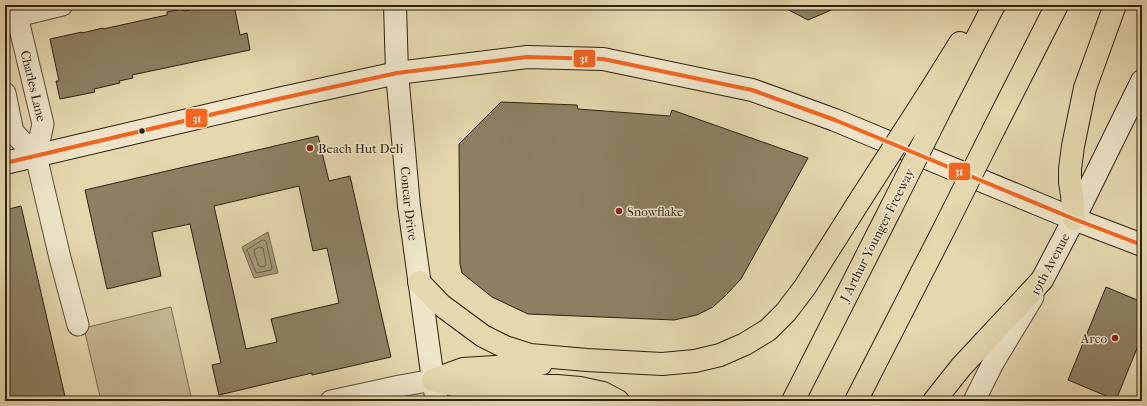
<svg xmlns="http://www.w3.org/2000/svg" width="1147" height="406" font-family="'IM FELL French Canon',serif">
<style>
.green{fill:#c6b893;stroke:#7a6d52}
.water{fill:#a79979;stroke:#776950}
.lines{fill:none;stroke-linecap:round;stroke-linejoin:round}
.shore{stroke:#6a5e46;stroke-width:1}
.building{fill:#8d8063;stroke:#2e2212;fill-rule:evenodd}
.minor-casing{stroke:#5c4f39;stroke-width:23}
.tertiary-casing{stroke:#5c4f39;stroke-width:24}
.secondary-casing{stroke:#2e2212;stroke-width:24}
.motorway-casing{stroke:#2e2212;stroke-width:24}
.minor{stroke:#eee5ca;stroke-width:21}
.tertiary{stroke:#eee5ca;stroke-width:22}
.secondary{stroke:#eee5ca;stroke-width:22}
.motorway{stroke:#e5d7ae;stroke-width:22}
.motorway-bridge-casing{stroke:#2e2212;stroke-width:24;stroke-linecap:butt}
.motorway-bridge{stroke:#e5d7ae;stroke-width:22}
.bus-1-casing{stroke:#eee5ca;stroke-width:7}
.bus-1{stroke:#f26522;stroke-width:4}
.bus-dot{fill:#2e2212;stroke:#eee5ca;stroke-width:1.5}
.poi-dot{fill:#8f2418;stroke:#eee5ca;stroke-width:1.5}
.labels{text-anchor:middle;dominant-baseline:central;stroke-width:3;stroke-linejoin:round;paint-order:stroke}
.street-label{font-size:13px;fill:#2e2212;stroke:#eee5ca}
.poi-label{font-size:13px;fill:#2e2212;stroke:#eee5ca;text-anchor:start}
.line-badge{stroke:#eee5ca;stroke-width:1.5}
.badge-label{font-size:11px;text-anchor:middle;font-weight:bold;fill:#fff}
</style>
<rect width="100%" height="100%" fill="#e5d7ae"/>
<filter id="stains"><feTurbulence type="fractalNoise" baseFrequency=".005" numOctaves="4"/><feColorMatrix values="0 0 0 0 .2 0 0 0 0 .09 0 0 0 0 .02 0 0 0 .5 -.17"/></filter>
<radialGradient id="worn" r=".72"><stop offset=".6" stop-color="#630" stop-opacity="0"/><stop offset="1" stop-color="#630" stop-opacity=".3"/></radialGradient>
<path class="green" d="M 171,307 L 192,401 L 101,401 L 84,328 Z"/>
<path class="water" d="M 268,232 L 278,273 L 254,278 L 242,247 Z"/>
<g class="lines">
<path class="shore" d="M 263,240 L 266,241 L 272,268 L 271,270 L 257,273 L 256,272 L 247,250 Z
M 260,247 L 263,248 L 266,264 L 265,266 L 261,267 L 259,266 L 254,252 L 254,250 Z"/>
</g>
<path class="building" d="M 211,5 L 234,5 L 240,35 L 247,33 L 250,50 L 132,75 L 133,78 L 119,81 L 120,83 L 94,89 L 95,92 L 60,99 L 56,81 L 59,81 L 50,39 L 82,32 L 82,33 L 103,28 L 103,29 L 167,15 L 167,12 L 182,9 L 182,10 L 185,11 Z
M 779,5 L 843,5 L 808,20 Z
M 501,102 L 577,105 L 578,109 L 670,116 L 672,110 L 808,158 L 741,279 L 726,295 L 713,307 L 697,315 L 674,320 L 528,314 L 492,297 L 462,273 L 460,264 L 459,144 Z
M 318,136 L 329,181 L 350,176 L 391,357 L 312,375 L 312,373 L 219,395 L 212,365 L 221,363 L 190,224 L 152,232 L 161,276 L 107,289 L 85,190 ZM 299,186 L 313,251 L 327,248 L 339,303 L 271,319 L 277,342 L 246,349 L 214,206 Z
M 21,206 L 66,401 L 5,401 L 5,210 Z
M 1106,287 L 1142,302 L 1142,336 L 1116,400 L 1068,380 Z"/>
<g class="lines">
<g class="minor-casing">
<g id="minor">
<path id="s1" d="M 17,16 L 43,124 L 36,156 L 60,258 L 78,325"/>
<path d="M 5,19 L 62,5"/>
<path d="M 5,93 L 13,132 L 36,156"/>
<path d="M 331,401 L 400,386 L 433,380"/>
<path d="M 974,401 L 993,363 L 1033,297"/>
</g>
</g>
<g class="tertiary-casing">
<path id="tertiary" d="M 433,380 L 437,401"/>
</g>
<g class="secondary-casing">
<g id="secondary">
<path id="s2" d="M 395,5 L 397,73 L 409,206 L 433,380"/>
<path d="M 5,163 L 278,99 L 397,73 L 527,57 L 603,59 L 752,90 L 835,120 L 1074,219 L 1142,245"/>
<path d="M 1042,280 L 1074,219 L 1142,81"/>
</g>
</g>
<g class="motorway-casing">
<path id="motorway" d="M 925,99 L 960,43
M 942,106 L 994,5
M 995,127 L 1057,5
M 1074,219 L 1072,195 L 1070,182 L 1070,169 L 1073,146 L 1085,88 L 1115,5
M 419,282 L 441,305 L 483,336 L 505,347 L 530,355 L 587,360 L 662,364 L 695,361 L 720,355 L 745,344 L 768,330 L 786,312 L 805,287 L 862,197
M 433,380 L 453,385 L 466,386 L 557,386 L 580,388 L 603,393 L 618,401
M 433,380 L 463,369 L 541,364
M 793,401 L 891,208
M 856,401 L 944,229
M 934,401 L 961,367 L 1042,280"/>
</g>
<use href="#minor" class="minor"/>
<use href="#tertiary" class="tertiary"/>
<use href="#secondary" class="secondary"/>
<use href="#motorway" class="motorway"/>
<g class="motorway-bridge-casing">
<path id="motorway-bridge" d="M 862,197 L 925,99
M 891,208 L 942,106
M 944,229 L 995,127"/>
</g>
<use href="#motorway-bridge" class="motorway-bridge"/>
<g class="bus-1-casing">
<path id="bus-1" d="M 5,163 L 278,99 L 397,73 L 527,57 L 603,59 L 752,90 L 835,120 L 1074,219 L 1142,245"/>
</g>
<use href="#bus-1" class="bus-1"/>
</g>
<circle class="bus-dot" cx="142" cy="131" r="3.5"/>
<g class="poi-dot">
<circle cx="310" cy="148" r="4"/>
<circle cx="619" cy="211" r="4"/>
<circle cx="1115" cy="338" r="4"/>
</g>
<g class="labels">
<g class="street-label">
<text stroke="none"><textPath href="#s1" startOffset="72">Charles Lane</textPath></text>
<text stroke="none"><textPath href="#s2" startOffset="199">Concar Drive</textPath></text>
<text transform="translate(877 235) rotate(-63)">J Arthur Younger Freeway</text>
<text transform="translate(1050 264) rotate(-62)">19th Avenue</text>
</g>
<g class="poi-label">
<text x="318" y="148">Beach Hut Deli</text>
<text x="627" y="211">Snowflake</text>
<text x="1107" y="338" text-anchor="end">Arco</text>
</g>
</g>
<g class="line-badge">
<rect x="573" y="49" width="23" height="19" rx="4" fill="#f26522"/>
<rect x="185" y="108" width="23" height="20" rx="4" fill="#f26522"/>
<rect x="948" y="162" width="23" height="19" rx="4" fill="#f26522"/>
</g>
<g class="badge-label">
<text x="584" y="62">31</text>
<text x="197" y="122">31</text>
<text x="959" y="175">31</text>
</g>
<rect width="1147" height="406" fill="none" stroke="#e5d7ae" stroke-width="20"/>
<rect x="6" y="6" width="1135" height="394" fill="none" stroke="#2e2212" stroke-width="2"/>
<rect x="10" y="10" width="1127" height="386" fill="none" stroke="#2e2212"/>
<rect width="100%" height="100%" filter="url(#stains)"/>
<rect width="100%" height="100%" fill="url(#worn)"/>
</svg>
